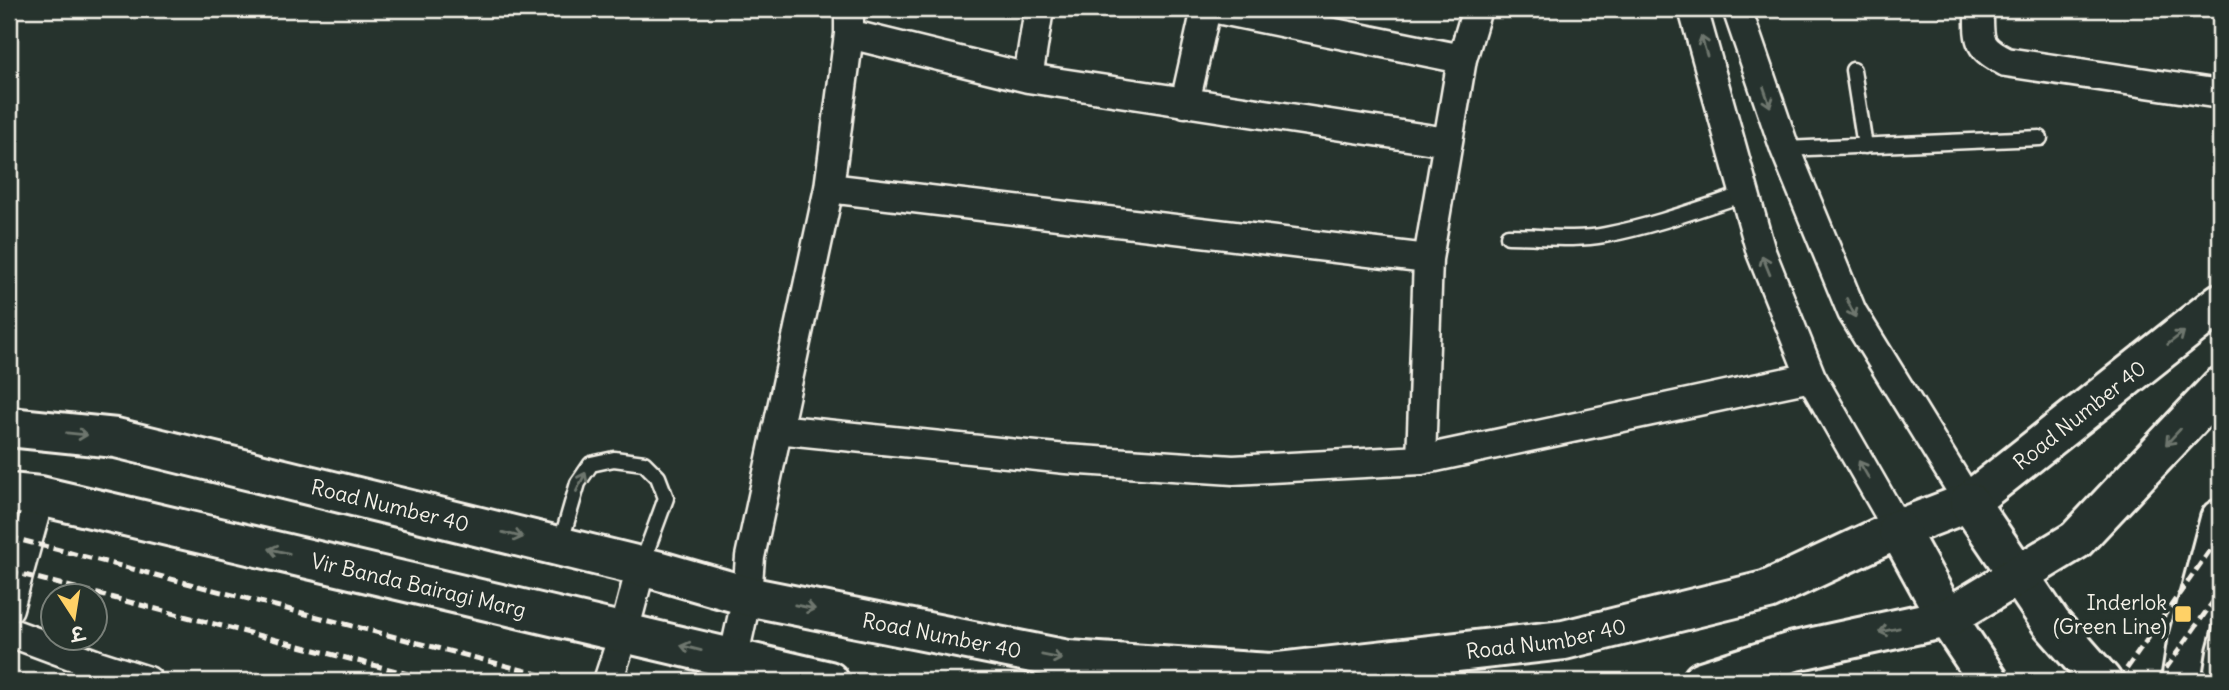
<svg xmlns="http://www.w3.org/2000/svg" width="2229" height="690" font-family="Delius,'Playpen Sans Deva',sans-serif">
<style>
.lines{fill:none;stroke-linecap:round;stroke-linejoin:round}
.service-casing{stroke:#f4f1e8;stroke-width:19}
.minor-casing{stroke:#f4f1e8;stroke-width:33}
.secondary-casing{stroke:#f4f1e8;stroke-width:44}
.service{stroke:#26332d;stroke-width:14}
.minor{stroke:#26332d;stroke-width:28}
.secondary{stroke:#26332d;stroke-width:38}
.rail{stroke:#f4f1e8;stroke-width:5;stroke-dasharray:10 5;stroke-linecap:butt}
.oneway{stroke:#6e766e}
.poi-dot{fill:#ffd166;stroke:#26332d;stroke-width:2.5}
.labels{text-anchor:middle;dominant-baseline:central;stroke-width:7;stroke-linejoin:round;paint-order:stroke}
.street-label{font-size:21px;fill:#f4f1e8;stroke:#26332d}
.poi-label{font-size:21px;fill:#f4f1e8;stroke:#26332d;text-anchor:end}
</style>
<rect width="100%" height="100%" fill="#26332d"/>
<filter id="ink" filterUnits="userSpaceOnUse"><feTurbulence type="fractalNoise" baseFrequency=".0143" numOctaves="2"/><feDisplacementMap in="SourceGraphic" scale="14" xChannelSelector="R" yChannelSelector="G"/><feConvolveMatrix kernelMatrix="1 2 1 2 8 2 1 2 1" color-interpolation-filters="sRGB"/></filter>
<g filter="url(#ink)">
<g class="lines">
<g class="service-casing">
<path id="service" d="M 1853,70 L 1865,146
M 1785,149 L 2040,138
M 1508,236 C 1540,236 1574,241 1605,235 C 1653,226 1699,209 1745,194
M 560,545 L 578,483 L 591,464 L 614,459 L 644,463 L 658,477 L 666,498 L 641,566"/>
</g>
<g class="minor-casing">
<path id="minor" d="M 1217,9 L 1462,59
M 1693,9 L 1761,252 L 1811,377 L 1898,529
M 1737,9 L 1785,149 L 1852,312 L 1969,502
M 1979,9 C 1979,41 1977,47 2006,62 L 2220,94
M 849,34 L 1028,78 L 1447,142
M 1028,78 L 1039,9
M 1185,103 L 1206,9
M 829,188 L 1428,259
M 777,429 L 1066,459 L 1233,470 L 1421,460 L 1811,377
M 1421,460 L 1428,259 L 1462,59 L 1477,9
M 9,608 L 40,496
M 9,632 L 95,664 L 148,681
M 733,660 L 747,596 L 750,557 L 829,188 L 849,34 L 849,9
M 608,681 L 624,632 L 641,567"/>
</g>
<g class="secondary-casing">
<g id="secondary">
<path id="s1" d="M 9,427 L 116,438 L 660,571 L 747,596 L 1068,660 L 1270,673 L 1564,640 L 1768,590 L 1898,529 L 1969,502 L 2220,303"/>
<path id="s2" d="M 9,493 L 40,496 L 829,681"/>
<path d="M 1969,502 L 2051,623 L 2102,681"/>
<path d="M 1898,529 L 1947,618 L 1989,681"/>
<path d="M 1702,681 L 1795,651 L 1947,618 L 2076,540 L 2220,387"/>
<path d="M 2181,681 L 2187,643 L 2220,519"/>
</g>
</g>
<use href="#service" class="service"/>
<use href="#minor" class="minor"/>
<use href="#secondary" class="secondary"/>
<path class="rail" d="M 9,537 L 565,681
M 9,571 L 435,681
M 2118,681 L 2220,536
M 2157,681 L 2220,592"/>
</g>
<defs><path id="oneway-shaft" d="M-6 0H5M1.5-3L5.5 0L1.5 3" fill="none" stroke-width="1.6" stroke-linecap="round" stroke-linejoin="round" transform="scale(1.75)"/></defs>
<g class="oneway">
<use href="#oneway-shaft" transform="translate(1704 46) rotate(-107)"/>
<use href="#oneway-shaft" transform="translate(1767 97) rotate(71)"/>
<use href="#oneway-shaft" transform="translate(1766 265) rotate(-112)"/>
<use href="#oneway-shaft" transform="translate(1851 308) rotate(65)"/>
<use href="#oneway-shaft" transform="translate(2176 338) rotate(-38)"/>
<use href="#oneway-shaft" transform="translate(77 434) rotate(6)"/>
<use href="#oneway-shaft" transform="translate(2173 437) rotate(133)"/>
<use href="#oneway-shaft" transform="translate(1864 470) rotate(-120)"/>
<use href="#oneway-shaft" transform="translate(581 482) rotate(-64)"/>
<use href="#oneway-shaft" transform="translate(513 535) rotate(14)"/>
<use href="#oneway-shaft" transform="translate(279 551) rotate(-167)"/>
<use href="#oneway-shaft" transform="translate(805 607) rotate(11)"/>
<use href="#oneway-shaft" transform="translate(1889 630) rotate(168)"/>
<use href="#oneway-shaft" transform="translate(691 648) rotate(-166)"/>
<use href="#oneway-shaft" transform="translate(1052 657) rotate(11)"/>
</g>
</g>
<rect class="poi-dot" x="2174" y="605" width="18" height="18" rx="3.5"/>
<g class="labels">
<g class="street-label">
<text stroke="none"><textPath href="#s1" startOffset="2154">Road Number 40</textPath></text>
<text stroke="none"><textPath href="#s1" startOffset="390">Road Number 40</textPath></text>
<text stroke="none"><textPath href="#s2" startOffset="420">Vir Banda Bairagi Marg</textPath></text>
<text stroke="none"><textPath href="#s1" startOffset="957">Road Number 40</textPath></text>
<text stroke="none"><textPath href="#s1" startOffset="1566">Road Number 40</textPath></text>
</g>
<g class="poi-label">
<text x="2167" y="602">Inderlok<tspan x="2167" dy="24">(Green Line)</tspan></text>
</g>
</g>
<rect width="2229" height="690" fill="none" stroke="#26332d" stroke-width="35"/>
<rect x="18" y="18" width="2194" height="655" fill="none" stroke="#f4f1e8" stroke-width="2.5" filter="url(#ink)"/>
<g transform="translate(74 617) rotate(168)"><circle r="33" fill="#26332d" stroke="#787f78" stroke-width="2"/>
<path d="M0-5L12 26L0 18L-12 26Z" fill="#ffd166"/>
<text y="-10" font-size="19" font-weight="bold" text-anchor="middle" fill="#f4f1e8">उ</text>
</g>
</svg>
